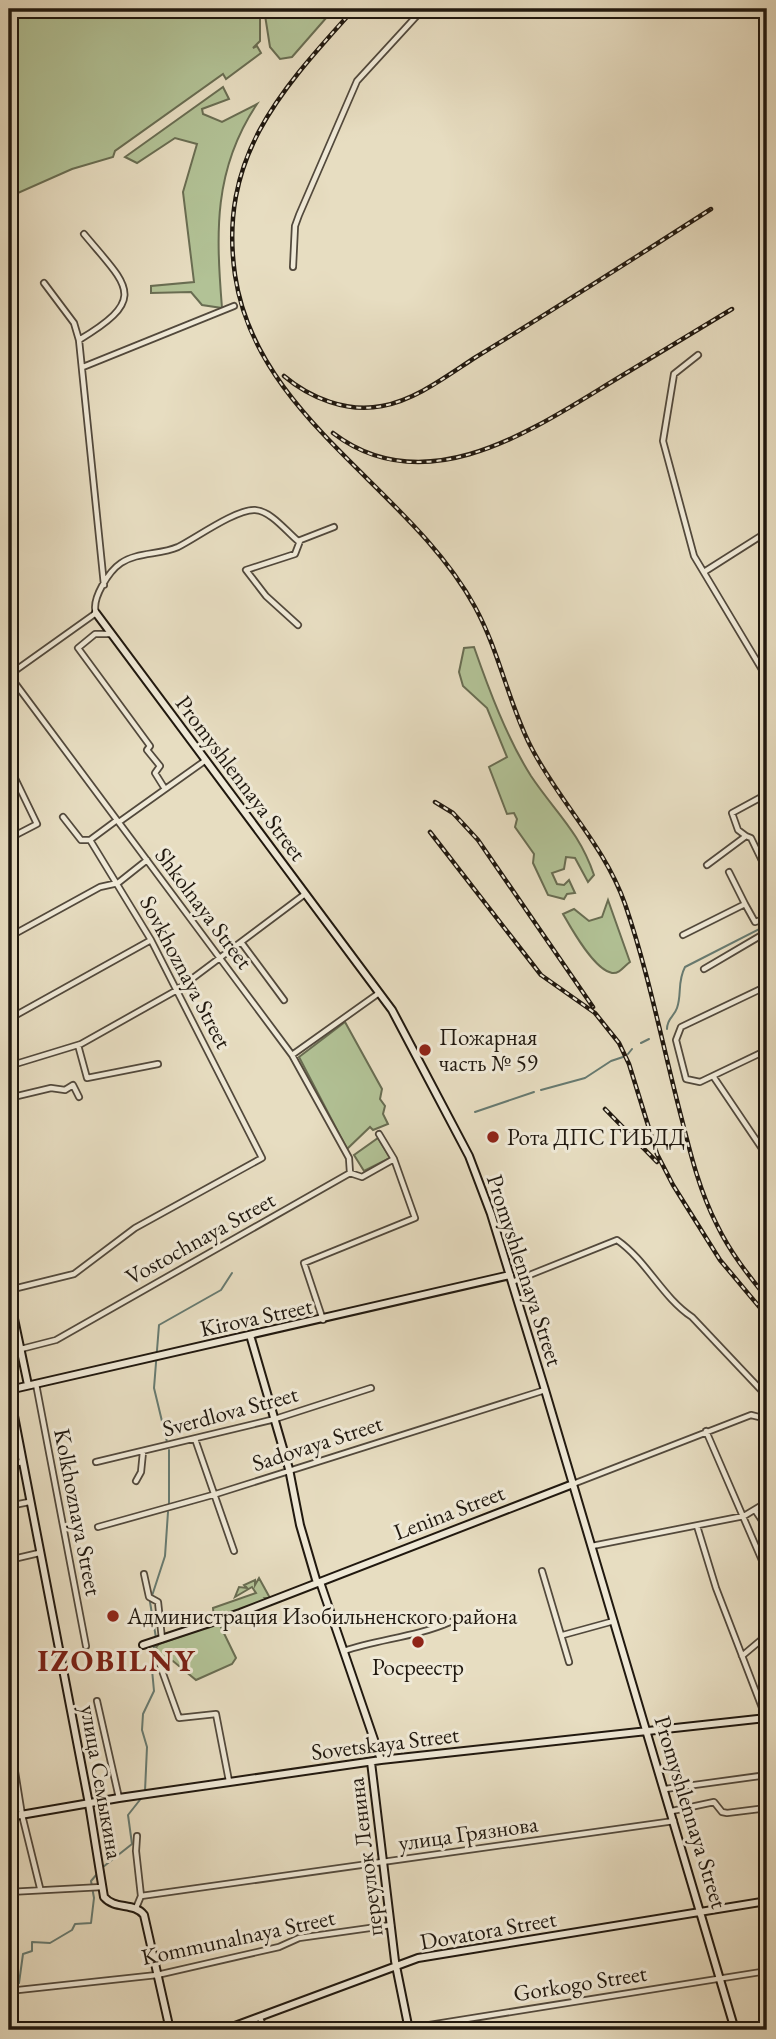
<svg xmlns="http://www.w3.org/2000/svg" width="776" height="2039" font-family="'EB Garamond',serif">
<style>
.green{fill:#b2c296;stroke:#696d52;stroke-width:2}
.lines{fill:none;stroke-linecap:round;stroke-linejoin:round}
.stream{stroke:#677a70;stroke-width:2}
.street-casing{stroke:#52493c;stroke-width:8}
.secondary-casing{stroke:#20180f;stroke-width:10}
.street{stroke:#efe9d7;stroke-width:4.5}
.secondary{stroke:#efe9d7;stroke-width:6}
.rail-casing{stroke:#20180f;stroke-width:4.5}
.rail{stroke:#efe9d7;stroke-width:2;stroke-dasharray:5;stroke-linecap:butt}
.poi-dot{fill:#8f2418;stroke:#efe9d7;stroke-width:2.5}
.labels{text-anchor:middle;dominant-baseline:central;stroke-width:6;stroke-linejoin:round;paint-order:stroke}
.street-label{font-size:23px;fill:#20180f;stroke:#efe9d7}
.poi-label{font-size:23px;fill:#20180f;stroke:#efe9d7;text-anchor:start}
.district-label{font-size:30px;font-weight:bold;letter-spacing:2px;fill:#7a1f14;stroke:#efe9d7}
</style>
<rect width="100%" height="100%" fill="#e7ddc1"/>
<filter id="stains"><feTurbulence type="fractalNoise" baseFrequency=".00286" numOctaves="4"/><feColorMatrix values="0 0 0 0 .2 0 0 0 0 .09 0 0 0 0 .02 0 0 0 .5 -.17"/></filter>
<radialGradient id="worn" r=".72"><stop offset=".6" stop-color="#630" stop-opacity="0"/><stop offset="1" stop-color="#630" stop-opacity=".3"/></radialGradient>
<path class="green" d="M 9,9 L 260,9 L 260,41 L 253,48 L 257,46 L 261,53 L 226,79 L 223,74 L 115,151 L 113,157 L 72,169 L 9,197 Z
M 264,9 L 334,9 L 292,57 L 280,59 L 270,47 Z
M 223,87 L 229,99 L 202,109 L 203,114 L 222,122 L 257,104 C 213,170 216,233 222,308 L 202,305 L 191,292 L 151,293 L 151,286 L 194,282 L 183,192 L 197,144 L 175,138 L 137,163 L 125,157 Z
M 474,647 C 489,690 507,738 531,776 C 555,812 579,831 594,875 L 588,882 L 575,858 L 566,857 L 564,869 L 552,873 L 557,884 L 564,885 L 569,880 L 575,893 L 567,894 L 564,899 L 548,895 L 533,863 L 534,854 L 515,827 L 517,819 L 514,813 L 507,814 L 489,767 L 507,757 L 487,708 L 463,686 L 459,672 L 464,648 Z
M 608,900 L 630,962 C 624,966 620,974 612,973 C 594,970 571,928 563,914 L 574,909 L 589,921 L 602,917 Z
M 345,1022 L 382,1089 L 380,1099 L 385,1106 L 383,1114 L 388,1124 L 373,1130 L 370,1127 L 347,1149 L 299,1057 Z
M 378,1138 L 390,1158 L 364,1171 L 354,1155 Z
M 259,1578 L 270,1598 L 265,1598 L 267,1600 L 214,1619 L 213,1608 L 256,1593 L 252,1587 L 235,1597 L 239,1587 L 247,1588 L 244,1585 L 255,1580 L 255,1585 Z
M 219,1623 L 236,1658 L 232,1664 L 196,1680 L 173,1661 L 163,1664 L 156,1647 L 159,1644 Z"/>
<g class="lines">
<path class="stream" d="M 667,1029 C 667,1018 674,1017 677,1008 C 682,994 677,982 685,967 L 767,925
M 641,1043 L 649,1039
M 628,1054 L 632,1049
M 541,1090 L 585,1078 L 611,1061 L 623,1057
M 475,1112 L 534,1092
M 167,1442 L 154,1388 L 159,1325 L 221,1290 L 232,1273
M 169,1504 L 169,1450
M 156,1638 L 150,1602 L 165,1556 L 168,1512
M 145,1791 L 147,1747 L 142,1730 L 143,1714 L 154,1691 L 151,1659 L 155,1643
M 103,1867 L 132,1844 L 128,1815 L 143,1796
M 19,1983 L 23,1954 L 32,1951 L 32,1942 L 50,1943 L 72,1930 L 75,1924 L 91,1923 L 94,1898 L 91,1881 L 97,1874
M 9,2011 L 14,1995"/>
<g class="street-casing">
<path id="street" d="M 293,267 L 295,226 L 299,215 L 357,81 L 423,9
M 44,283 L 74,323 L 79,340 L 104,585
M 79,340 C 149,298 128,287 84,234
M 698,355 L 674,374 L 663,441 L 694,556 L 767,678
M 83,367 L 234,306
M 704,572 L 767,532
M 298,625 L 266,596 L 246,570 L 295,554 L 300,541
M 111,634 L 95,634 L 78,648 L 150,746 L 147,750 L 160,766 L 155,773 L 165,789
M 9,675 L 292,1055 L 349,1158 L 350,1173
M 9,675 L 96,613 C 91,599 109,571 121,563 C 137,552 160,555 178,547 C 196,538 236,509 255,510 C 271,511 286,531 298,541 L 334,527
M 9,766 L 37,824 L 10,838 L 9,860
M 119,822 L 206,760
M 746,836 L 738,830 L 732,813 L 767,794
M 90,840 L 117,820
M 707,865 L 746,836 L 751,838 L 767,871
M 729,872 L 745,904
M 683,935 L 745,904 L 755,922 L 767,918
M 9,937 L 100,887 L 118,883 L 147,860
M 241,942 L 284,1000
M 704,969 L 767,932
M 767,986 L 681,1027 L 676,1040 L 686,1079 L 700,1082 L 767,1050
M 9,1019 L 151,940
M 78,1045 L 87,1078 L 158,1064
M 292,1055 L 379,993
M 9,1066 L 81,1044 L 177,990 L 305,894
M 713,1076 L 767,1156
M 9,1098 L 51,1088 L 65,1090 L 73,1085 L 79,1097
M 512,1282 L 617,1240 C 647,1261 662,1297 692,1317 L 761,1390 L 767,1402
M 9,1290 L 74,1274 L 135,1228 L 262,1158 L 151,940 L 90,840 L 81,840 L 63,817
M 323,1320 L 304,1263 L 415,1218 L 394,1159 L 379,1134
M 21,1349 L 56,1340 L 350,1173 L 362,1177 L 394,1159
M 36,1384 L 86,1646
M 706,1431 L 767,1572
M 195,1439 L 234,1551
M 96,1462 L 275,1419 L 371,1388
M 9,1465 L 22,1462
M 136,1481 L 141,1472 L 143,1452
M 573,1484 L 751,1415 L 767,1419
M 9,1506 L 29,1502
M 755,1510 L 767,1528
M 697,1526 L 716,1588 L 766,1718
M 98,1527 L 216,1494 L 545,1390
M 592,1546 L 744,1516 L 767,1502
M 9,1560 L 39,1553
M 542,1571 L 569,1662
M 144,1574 L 149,1597 L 158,1602 L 162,1639
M 563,1635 L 614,1621
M 344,1651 C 379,1639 416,1637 450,1622
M 156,1654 L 179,1718 L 216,1714 L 229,1781
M 742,1656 L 767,1635
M 97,1701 L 119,1798
M 9,1734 L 22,1815 L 40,1888
M 665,1789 L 767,1775
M 672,1811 L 714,1802 L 722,1812 L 727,1813 L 767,1808
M 9,1892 L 102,1887
M 141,1896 L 674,1821
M 136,1908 L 141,1896 L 136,1851 L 137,1836
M 9,1991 L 157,1975 L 279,1947 L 299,1938 L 391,1925
M 260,2018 L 265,2030
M 398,2030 L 767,1971"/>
</g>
<g class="secondary-casing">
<path id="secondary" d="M 96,613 L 392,1010 L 469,1156 L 491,1214 L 545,1390 L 735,2030
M 9,1295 L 28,1385
M 250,1335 L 289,1469 L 300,1525 L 317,1583
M 9,1390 L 89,1804 L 104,1897 C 115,1910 134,1902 144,1915 L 170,2030
M 9,1390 L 510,1275
M 320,1582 L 381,1760
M 143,1645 L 240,1613 L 573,1484
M 371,1762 L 395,1961 L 409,2030
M 9,1817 L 119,1798 L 381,1760 L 767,1718
M 224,2030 L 418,1958 L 767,1901"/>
</g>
<use href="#street" class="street"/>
<use href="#secondary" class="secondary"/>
<g class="rail-casing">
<path id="rail" d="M 354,9 C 281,90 218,157 235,275 C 256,418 410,488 475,607 C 499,651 508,701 530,745 C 558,801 604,844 625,904 C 649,974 663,1048 682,1120 C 691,1156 700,1192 717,1225 C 730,1252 748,1275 767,1298
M 284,376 C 310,398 347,413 382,406 C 416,400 448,375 476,357 C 555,309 633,259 711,209
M 333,433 C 425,503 531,431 613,381 C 652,357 692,333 732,309
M 435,802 L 453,813 L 478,840 L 593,1007
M 430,832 L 541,975 L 595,1013 L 619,1043 L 629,1064 L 657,1154 L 673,1185 L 720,1260 L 767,1316
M 605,1109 L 657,1162"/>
</g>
<use href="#rail" class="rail"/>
</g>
<g class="poi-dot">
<circle cx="425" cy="1050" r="7"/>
<circle cx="493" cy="1137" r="7"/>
<circle cx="113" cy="1616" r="7"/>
<circle cx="418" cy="1642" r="7"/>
</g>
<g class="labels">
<g class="street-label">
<text transform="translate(241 778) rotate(53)">Promyshlennaya Street</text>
<text transform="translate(204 908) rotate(53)">Shkolnaya Street</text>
<text transform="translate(186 972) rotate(62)">Sovkhoznaya Street</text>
<text transform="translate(200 1238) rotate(-29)">Vostochnaya Street</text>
<text transform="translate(525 1270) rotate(72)">Promyshlennaya Street</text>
<text transform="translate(256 1317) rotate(-12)">Kirova Street</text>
<text transform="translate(230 1411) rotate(-15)">Sverdlova Street</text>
<text transform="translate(317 1443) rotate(-18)">Sadovaya Street</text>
<text transform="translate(78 1512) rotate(79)">Kolkhoznaya Street</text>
<text transform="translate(449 1512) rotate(-21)">Lenina Street</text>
<text transform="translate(385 1743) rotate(-7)">Sovetskaya Street</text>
<text transform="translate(102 1782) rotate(80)">улица Семыкина</text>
<text transform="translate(691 1812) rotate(73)">Promyshlennaya Street</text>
<text transform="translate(468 1833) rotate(-8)">улица Грязнова</text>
<text transform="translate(365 1857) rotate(-97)">переулок Ленина</text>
<text transform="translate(488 1930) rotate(-10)">Dovatora Street</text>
<text transform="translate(238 1937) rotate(-12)">Kommunalnaya Street</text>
<text transform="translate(580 1983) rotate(-9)">Gorkogo Street</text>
</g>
<g class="poi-label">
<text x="439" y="1037">Пожарная<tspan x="439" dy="26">часть № 59</tspan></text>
<text x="507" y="1137">Рота ДПС ГИБДД</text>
<text x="127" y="1616">Администрация Изобильненского района</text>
<text x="418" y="1667" text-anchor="middle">Росреестр</text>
</g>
<g class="district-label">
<text x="117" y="1660">IZOBILNY</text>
</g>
</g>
<rect width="776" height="2039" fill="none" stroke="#e7ddc1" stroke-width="35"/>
<rect x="10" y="10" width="755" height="2018" fill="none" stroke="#20180f" stroke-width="3.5"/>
<rect x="18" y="18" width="741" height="2004" fill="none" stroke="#20180f" stroke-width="2"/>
<rect width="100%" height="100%" filter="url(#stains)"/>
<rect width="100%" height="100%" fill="url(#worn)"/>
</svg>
